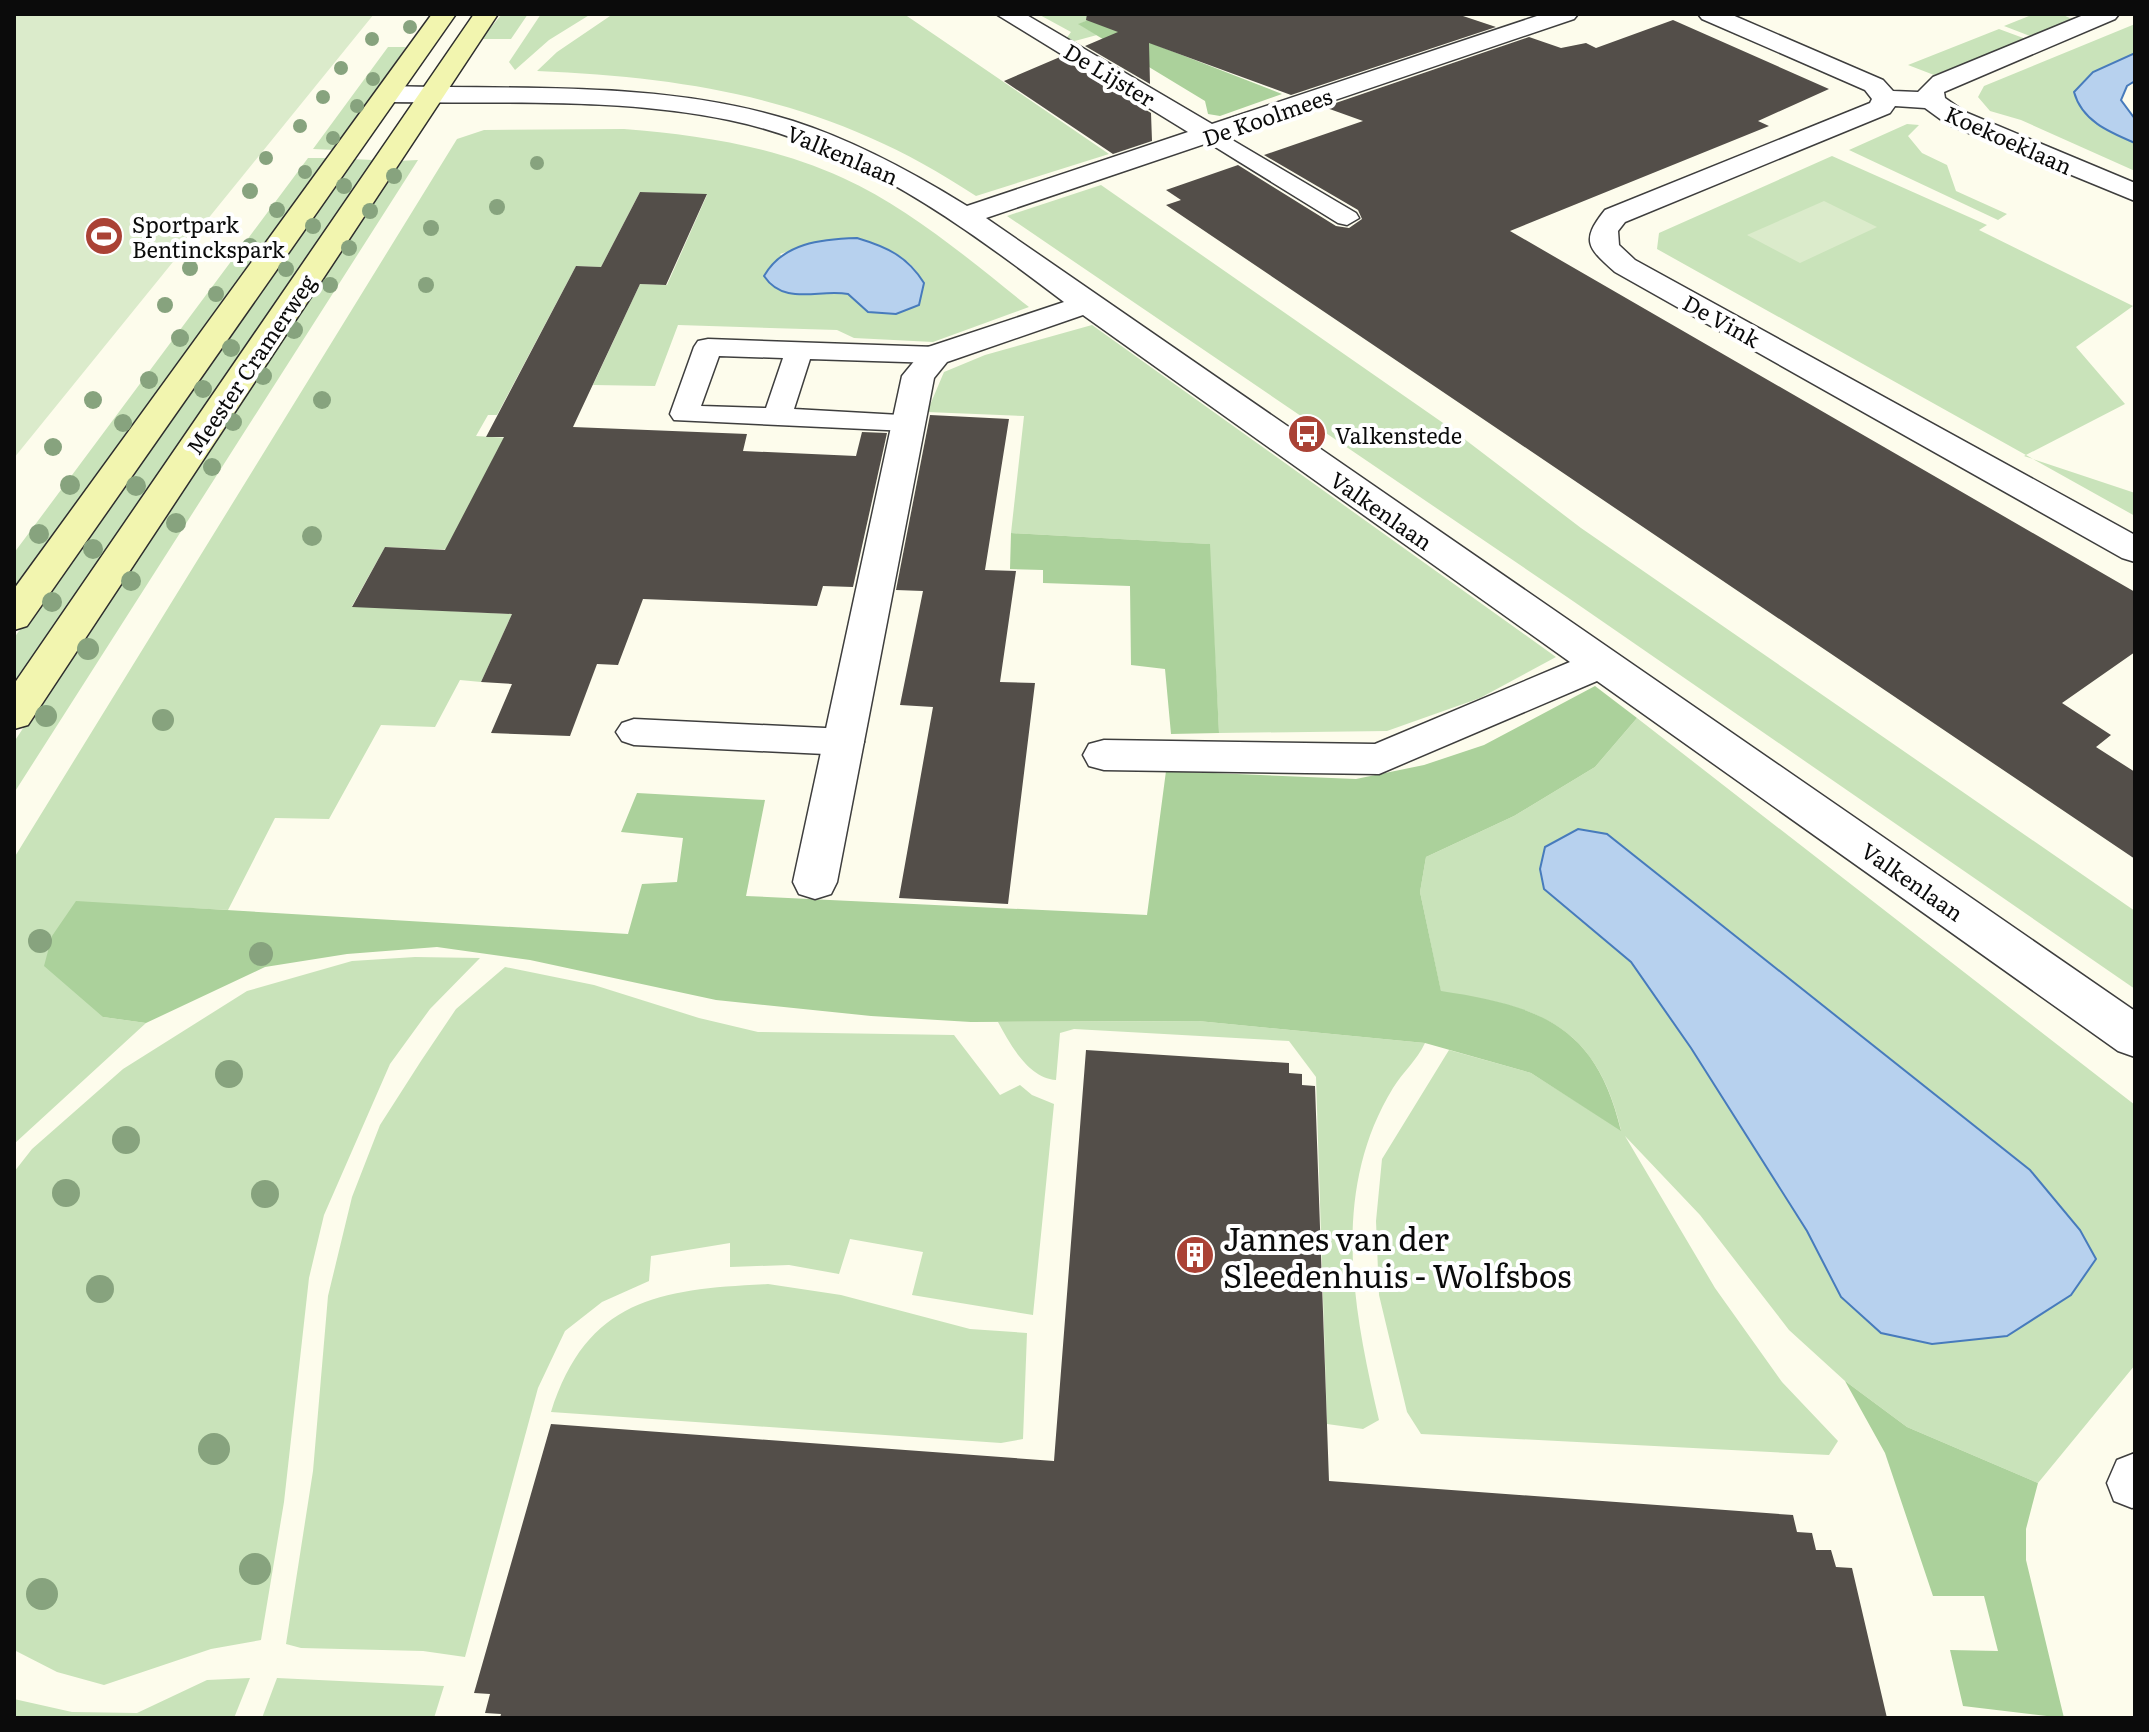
<svg xmlns="http://www.w3.org/2000/svg" width="2149" height="1732" font-family="Literata,serif">
<style>
.green{fill:#c9e3ba;fill-rule:evenodd}
.forest{fill:#abd19b}
.pitch{fill:#dbebcb}
.water{fill:#b7d1ee;stroke:#477bbc;stroke-width:2}
.building{fill:#534e49}
.lines{fill:none;stroke-linecap:round;stroke-linejoin:round}
.lane-casing{stroke:#3e3e3e;stroke-width:3}
.street-casing{stroke:#3e3e3e;stroke-width:3}
.secondary-casing{stroke:#2d2d2d;stroke-width:3}
.lane{fill:#fff;fill-rule:evenodd}
.street{fill:#fff;fill-rule:evenodd}
.secondary{fill:#f2f5af;fill-rule:evenodd}
.tree{fill:#87a37e}
.labels{text-anchor:middle;dominant-baseline:central;stroke-width:8;stroke-linejoin:round;paint-order:stroke}
.far-street-label{font-size:22px;fill:#0b0b0b;stroke:#fff}
.far-poi-label{font-size:22px;fill:#0b0b0b;stroke:#fff;text-anchor:start}
.near-poi-label{font-size:32px;fill:#0b0b0b;stroke:#fff;text-anchor:start}
</style>
<rect width="100%" height="100%" fill="#fdfcec"/>
<path class="green" d="M 502,14 L 528,14 L 511,39 L 481,39 Z
M 541,14 L 591,14 L 549,40 L 515,70 L 509,62 Z
M 613,14 L 904,14 L 1109,154 L 976,196 C 836,103 703,78 537,71 L 557,52 Z
M 1038,14 L 1103,14 L 1079,24 L 1097,35 L 1071,42 L 1066,39 L 1071,32 Z
M 2034,14 L 2061,14 L 2072,19 L 2030,36 L 2004,26 Z
M 2135,24 L 2135,53 L 2104,129 L 2135,143 L 2135,171 L 2021,120 L 1990,111 L 1978,97 L 1984,86 Z
M 1999,29 L 2026,39 L 1934,75 L 1908,65 Z
M 388,47 L 406,47 L 335,150 L 313,149 Z
M 1907,124 L 1919,125 L 1908,136 L 1922,153 L 1947,165 L 1956,191 L 2007,214 L 1998,220 L 1849,150 Z
M 624,129 C 700,135 773,146 843,178 C 911,209 971,261 1029,307 L 933,342 L 854,338 L 837,330 L 678,325 L 655,386 L 593,385 L 640,284 L 667,285 L 707,195 L 640,192 L 601,267 L 576,266 L 497,415 L 488,415 L 476,436 L 508,438 L 502,449 L 498,449 L 475,494 L 541,554 L 385,547 L 352,606 L 512,614 L 481,682 L 460,680 L 435,727 L 381,725 L 329,819 L 275,818 L 228,910 L 76,902 L 103,1017 L 146,1023 L 14,1144 L 14,858 L 457,139 L 484,130 ZM 857,238 C 880,245 902,252 917,272 L 868,312 L 848,294 L 811,294 L 780,254 L 816,242 Z
M 1832,156 L 1987,225 L 1979,230 L 2133,306 L 2076,347 L 2125,404 L 2024,456 L 2135,493 L 2135,516 L 1657,249 L 1659,233 Z
M 308,158 L 327,158 L 14,589 L 14,553 Z
M 352,159 L 373,160 L 14,685 L 14,638 Z
M 418,160 L 14,793 L 14,742 L 397,161 Z
M 1101,185 L 1446,425 L 1581,528 L 2135,911 L 2135,989 L 1570,599 L 1007,216 Z
M 1092,325 L 1556,657 L 1480,698 L 1387,731 L 1219,733 L 1209,544 L 1011,533 L 1024,416 L 927,412 L 944,372 L 985,355 Z
M 1637,718 L 2135,1105 L 2135,1365 L 2038,1483 L 1907,1427 L 1845,1381 L 1789,1330 L 1700,1215 L 1625,1136 L 1715,1288 L 1782,1382 L 1838,1441 L 1829,1455 L 1421,1434 L 1407,1412 L 1379,1295 L 1376,1221 L 1382,1159 L 1449,1050 L 1531,1073 L 1621,1130 C 1596,1025 1539,1006 1441,992 L 1420,892 L 1426,857 L 1514,816 L 1595,767 ZM 1578,829 L 1607,834 L 2030,1170 L 2080,1230 L 1841,1297 L 1807,1231 L 1691,1048 L 1631,962 L 1544,889 Z
M 415,957 L 480,958 L 430,1009 L 390,1064 L 324,1215 L 309,1278 L 284,1502 L 261,1640 L 211,1649 L 104,1685 L 57,1672 L 14,1650 L 14,1172 L 32,1149 L 123,1069 L 247,991 L 352,961 Z
M 505,967 L 594,985 L 699,1018 L 758,1032 L 954,1035 L 1000,1095 L 1020,1085 L 1032,1095 L 1054,1104 L 1033,1315 L 912,1295 L 923,1252 L 850,1239 L 839,1274 L 789,1265 L 730,1267 L 730,1243 L 651,1256 L 649,1281 L 602,1302 L 565,1331 L 538,1388 L 465,1657 L 423,1651 L 301,1648 L 286,1644 L 313,1471 L 328,1296 L 352,1197 L 380,1125 L 421,1061 L 456,1009 Z
M 1198,1021 L 1425,1043 C 1417,1060 1403,1072 1393,1088 C 1330,1191 1353,1309 1379,1420 L 1363,1429 L 1327,1424 L 1316,1077 L 1289,1041 L 1074,1029 L 1060,1033 L 1056,1080 C 1028,1078 1010,1044 998,1022 Z
M 768,1284 L 841,1295 L 970,1329 L 1027,1333 L 1023,1439 L 1001,1443 L 551,1412 C 587,1298 661,1289 768,1284 Z
M 250,1678 L 234,1718 L 14,1718 L 14,1699 L 72,1712 L 137,1713 L 207,1680 Z
M 277,1678 L 444,1686 L 434,1718 L 262,1718 Z"/>
<path class="forest" d="M 1103,14 L 1120,31 L 1282,94 L 1220,116 L 1208,114 L 1205,101 L 1078,24 Z
M 1011,533 L 1210,544 L 1219,733 L 1171,734 L 1165,669 L 1131,665 L 1130,586 L 1043,583 L 1043,570 L 1010,569 Z
M 1595,686 L 1637,718 L 1595,767 L 1514,816 L 1426,857 L 1420,892 L 1441,991 C 1540,1006 1596,1025 1621,1131 L 1531,1073 L 1425,1043 L 1198,1021 L 971,1022 L 871,1016 L 716,1000 L 530,960 L 437,947 L 347,954 L 265,967 L 146,1023 L 103,1017 L 44,966 L 52,936 L 76,901 L 628,934 L 642,884 L 677,882 L 683,838 L 621,832 L 637,793 L 765,800 L 746,896 L 1147,915 L 1166,771 L 1356,779 L 1424,765 L 1484,745 Z
M 1845,1381 L 1907,1427 L 2038,1483 L 2026,1529 L 2026,1560 L 2064,1718 L 1963,1706 L 1950,1650 L 1998,1651 L 1984,1596 L 1933,1596 L 1885,1453 Z"/>
<path class="pitch" d="M 14,14 L 374,14 L 14,458 Z
M 1824,201 L 1877,227 L 1800,263 L 1747,235 Z"/>
<path class="water" d="M 2135,53 L 2135,81 L 2127,86 L 2121,100 L 2135,119 L 2135,143 C 2109,132 2082,121 2074,92 L 2093,72 Z
M 857,238 C 887,247 907,256 924,283 L 919,305 L 896,314 L 868,312 L 848,294 C 818,289 784,306 764,276 C 783,243 821,239 857,238 Z
M 1578,829 L 1607,834 L 2030,1170 L 2080,1230 L 2096,1259 L 2071,1295 L 2007,1336 L 1932,1344 L 1881,1333 L 1841,1297 L 1807,1231 L 1691,1048 L 1631,962 L 1544,889 L 1540,869 L 1545,847 Z"/>
<path class="building" d="M 1087,14 L 1457,14 L 1496,27 L 1291,95 L 1149,43 L 1150,84 L 1085,46 L 1118,32 L 1086,20 Z
M 1673,20 L 1829,89 L 1758,121 L 1769,126 L 1510,231 L 2135,592 L 2135,652 L 2062,703 L 2111,735 L 2096,747 L 2135,772 L 2135,859 L 1166,205 L 1181,200 L 1166,190 L 1238,165 L 1336,226 L 1349,228 L 1362,219 L 1358,210 L 1264,155 L 1363,121 L 1324,107 L 1529,37 L 1561,48 L 1586,43 L 1596,48 Z
M 1060,57 L 1151,113 L 1152,141 L 1113,154 L 1004,81 Z
M 640,192 L 707,194 L 666,285 L 640,284 L 573,427 L 747,434 L 743,451 L 856,456 L 862,432 L 887,433 L 853,587 L 823,586 L 817,606 L 643,599 L 618,665 L 597,664 L 570,736 L 491,733 L 512,684 L 481,682 L 512,614 L 352,607 L 385,547 L 445,550 L 504,437 L 486,437 L 576,266 L 601,267 Z
M 930,415 L 1009,419 L 985,570 L 1016,571 L 1000,682 L 1035,683 L 1008,904 L 899,898 L 933,707 L 900,705 L 923,591 L 896,590 Z
M 1086,1050 L 1289,1063 L 1289,1073 L 1302,1074 L 1302,1085 L 1315,1086 L 1329,1481 L 1793,1515 L 1797,1532 L 1812,1533 L 1816,1550 L 1831,1550 L 1836,1567 L 1852,1568 L 1887,1718 L 500,1718 L 501,1714 L 485,1713 L 490,1694 L 474,1693 L 551,1424 L 1054,1461 Z"/>
<g class="lines">
<g class="lane-casing">
<path id="lane" d="M 1212,128 L 1356,213 L 1359,218 L 1347,225 L 1338,223 L 1204,140 L 1201,135 L 1204,130 Z
M 708,339 L 936,347 L 946,349 L 950,355 L 946,361 L 936,363 L 810,359 L 794,409 L 918,416 L 922,422 L 918,428 L 908,431 L 674,420 L 670,414 L 694,347 L 698,341 ZM 719,356 L 783,358 L 766,408 L 701,406 Z
M 634,719 L 846,729 L 859,733 L 864,742 L 859,751 L 846,755 L 634,745 L 622,741 L 616,732 L 622,723 Z
M 2135,1453 L 2135,1507 L 2132,1508 L 2114,1501 L 2107,1483 L 2117,1460 Z"/>
</g>
<g class="street-casing">
<path id="street" d="M 996,14 L 1025,14 L 1212,124 L 1543,14 L 1578,14 L 1574,19 L 986,218 L 2135,1011 L 2135,1057 L 2118,1051 L 1597,681 L 1379,774 L 1104,770 L 1089,766 L 1083,755 L 1089,744 L 1104,740 L 1375,744 L 1570,662 L 1083,315 L 947,362 L 934,378 L 837,882 L 831,894 L 815,899 L 799,894 L 793,882 L 902,376 L 925,348 L 1064,302 C 964,226 855,146 729,120 C 618,97 502,104 389,102 L 376,94 L 389,86 C 523,90 663,80 793,121 C 855,141 912,172 967,206 L 1188,132 Z
M 1698,14 L 1730,14 L 1883,80 L 1893,91 L 1918,92 L 1933,77 L 2086,14 L 2119,14 L 2115,19 L 1944,92 L 1945,98 L 1965,112 L 2135,183 L 2135,201 L 1947,124 L 1925,108 L 1895,106 L 1890,113 L 1625,222 L 1618,231 L 1619,245 L 1635,260 L 2135,535 L 2135,562 L 2122,558 L 1615,272 C 1588,248 1580,241 1605,210 L 1870,103 L 1872,99 L 1865,90 L 1702,19 Z"/>
</g>
<g class="secondary-casing">
<path id="secondary" d="M 432,14 L 456,14 L 27,626 L 14,630 L 14,589 Z
M 474,14 L 498,14 L 28,725 L 14,729 L 14,684 Z"/>
</g>
<use href="#lane" class="lane"/>
<use href="#street" class="street"/>
<use href="#secondary" class="secondary"/>
</g>
<g class="tree">
<circle cx="410" cy="27" r="7"/>
<circle cx="372" cy="39" r="7"/>
<circle cx="341" cy="68" r="7"/>
<circle cx="373" cy="79" r="7"/>
<circle cx="323" cy="97" r="7"/>
<circle cx="357" cy="106" r="7"/>
<circle cx="300" cy="126" r="7"/>
<circle cx="333" cy="138" r="7"/>
<circle cx="266" cy="158" r="7"/>
<circle cx="537" cy="163" r="7"/>
<circle cx="305" cy="172" r="7"/>
<circle cx="394" cy="176" r="8"/>
<circle cx="344" cy="186" r="8"/>
<circle cx="250" cy="191" r="8"/>
<circle cx="497" cy="207" r="8"/>
<circle cx="277" cy="210" r="8"/>
<circle cx="370" cy="211" r="8"/>
<circle cx="313" cy="226" r="8"/>
<circle cx="431" cy="228" r="8"/>
<circle cx="250" cy="246" r="8"/>
<circle cx="349" cy="248" r="8"/>
<circle cx="190" cy="268" r="8"/>
<circle cx="286" cy="269" r="8"/>
<circle cx="330" cy="285" r="8"/>
<circle cx="426" cy="285" r="8"/>
<circle cx="216" cy="294" r="8"/>
<circle cx="165" cy="305" r="8"/>
<circle cx="294" cy="330" r="9"/>
<circle cx="180" cy="338" r="9"/>
<circle cx="231" cy="348" r="9"/>
<circle cx="263" cy="376" r="9"/>
<circle cx="149" cy="380" r="9"/>
<circle cx="203" cy="389" r="9"/>
<circle cx="93" cy="400" r="9"/>
<circle cx="322" cy="400" r="9"/>
<circle cx="233" cy="422" r="9"/>
<circle cx="123" cy="423" r="9"/>
<circle cx="53" cy="447" r="9"/>
<circle cx="212" cy="467" r="9"/>
<circle cx="70" cy="485" r="10"/>
<circle cx="136" cy="486" r="10"/>
<circle cx="176" cy="523" r="10"/>
<circle cx="39" cy="534" r="10"/>
<circle cx="312" cy="536" r="10"/>
<circle cx="93" cy="549" r="10"/>
<circle cx="131" cy="581" r="10"/>
<circle cx="52" cy="602" r="10"/>
<circle cx="88" cy="649" r="11"/>
<circle cx="46" cy="716" r="11"/>
<circle cx="163" cy="720" r="11"/>
<circle cx="40" cy="941" r="12"/>
<circle cx="261" cy="954" r="12"/>
<circle cx="229" cy="1074" r="14"/>
<circle cx="126" cy="1140" r="14"/>
<circle cx="66" cy="1193" r="14"/>
<circle cx="265" cy="1194" r="14"/>
<circle cx="100" cy="1289" r="14"/>
<circle cx="214" cy="1449" r="16"/>
<circle cx="255" cy="1569" r="16"/>
<circle cx="42" cy="1594" r="16"/>
</g>
<defs>
<g id="stadium-disc" transform="scale(2)"><circle r="9.5" fill="#aa4235" stroke="#fff"/><path d="M0-5a6.5 5 0 1 0 0 10a6.5 5 0 1 0 0-10ZM-3.5-1.8h7v3.6h-7Z" fill="#fff"/></g>
<g id="bus-disc" transform="scale(2)"><circle r="9.5" fill="#aa4235" stroke="#fff"/><path d="M-5-6H5V4H4V6H2V4H-2V6H-4V4H-5ZM-3.5-4V0h7V-4ZM-3.5 1.2v1.5H-2V1.2ZM2 1.2v1.5H3.5V1.2Z" fill="#fff"/></g>
<g id="building-disc" transform="scale(2)"><circle r="9.5" fill="#aa4235" stroke="#fff"/><path d="M-4-6H4V6H1V3H-1V6H-4ZM-2.5-4.3h1.7v1.8h-1.7ZM.8-4.3h1.7v1.8H.8ZM-2.5-1h1.7V.8h-1.7ZM.8-1h1.7V.8H.8Z" fill="#fff"/></g>
</defs>
<g fill-rule="evenodd">
<use href="#stadium-disc" x="104" y="236"/>
<use href="#bus-disc" x="1307" y="434"/>
<use href="#building-disc" x="1195" y="1255"/>
</g>
<g class="labels">
<g class="far-street-label">
<text transform="translate(1110 74) rotate(31)">De Lijster</text>
<text transform="translate(1267 116) rotate(-19)">De Koolmees</text>
<text transform="translate(2009 139) rotate(24)">Koekoeklaan</text>
<text transform="translate(843 154) rotate(23)">Valkenlaan</text>
<text transform="translate(1722 320) rotate(29)">De Vink</text>
<text transform="translate(250 364) rotate(-56)">Meester Cramerweg</text>
<text transform="translate(1382 510) rotate(35)">Valkenlaan</text>
<text transform="translate(1913 881) rotate(35)">Valkenlaan</text>
</g>
<g class="far-poi-label">
<text x="132" y="223">Sportpark<tspan x="132" dy="25">Bentinckspark</tspan></text>
<text x="1335" y="434">Valkenstede</text>
</g>
<g class="near-poi-label">
<text x="1223" y="1237">Jannes van der<tspan x="1223" dy="37">Sleedenhuis - Wolfsbos</tspan></text>
</g>
</g>
<rect width="2149" height="1732" fill="none" stroke="#0b0b0b" stroke-width="32"/>
</svg>
